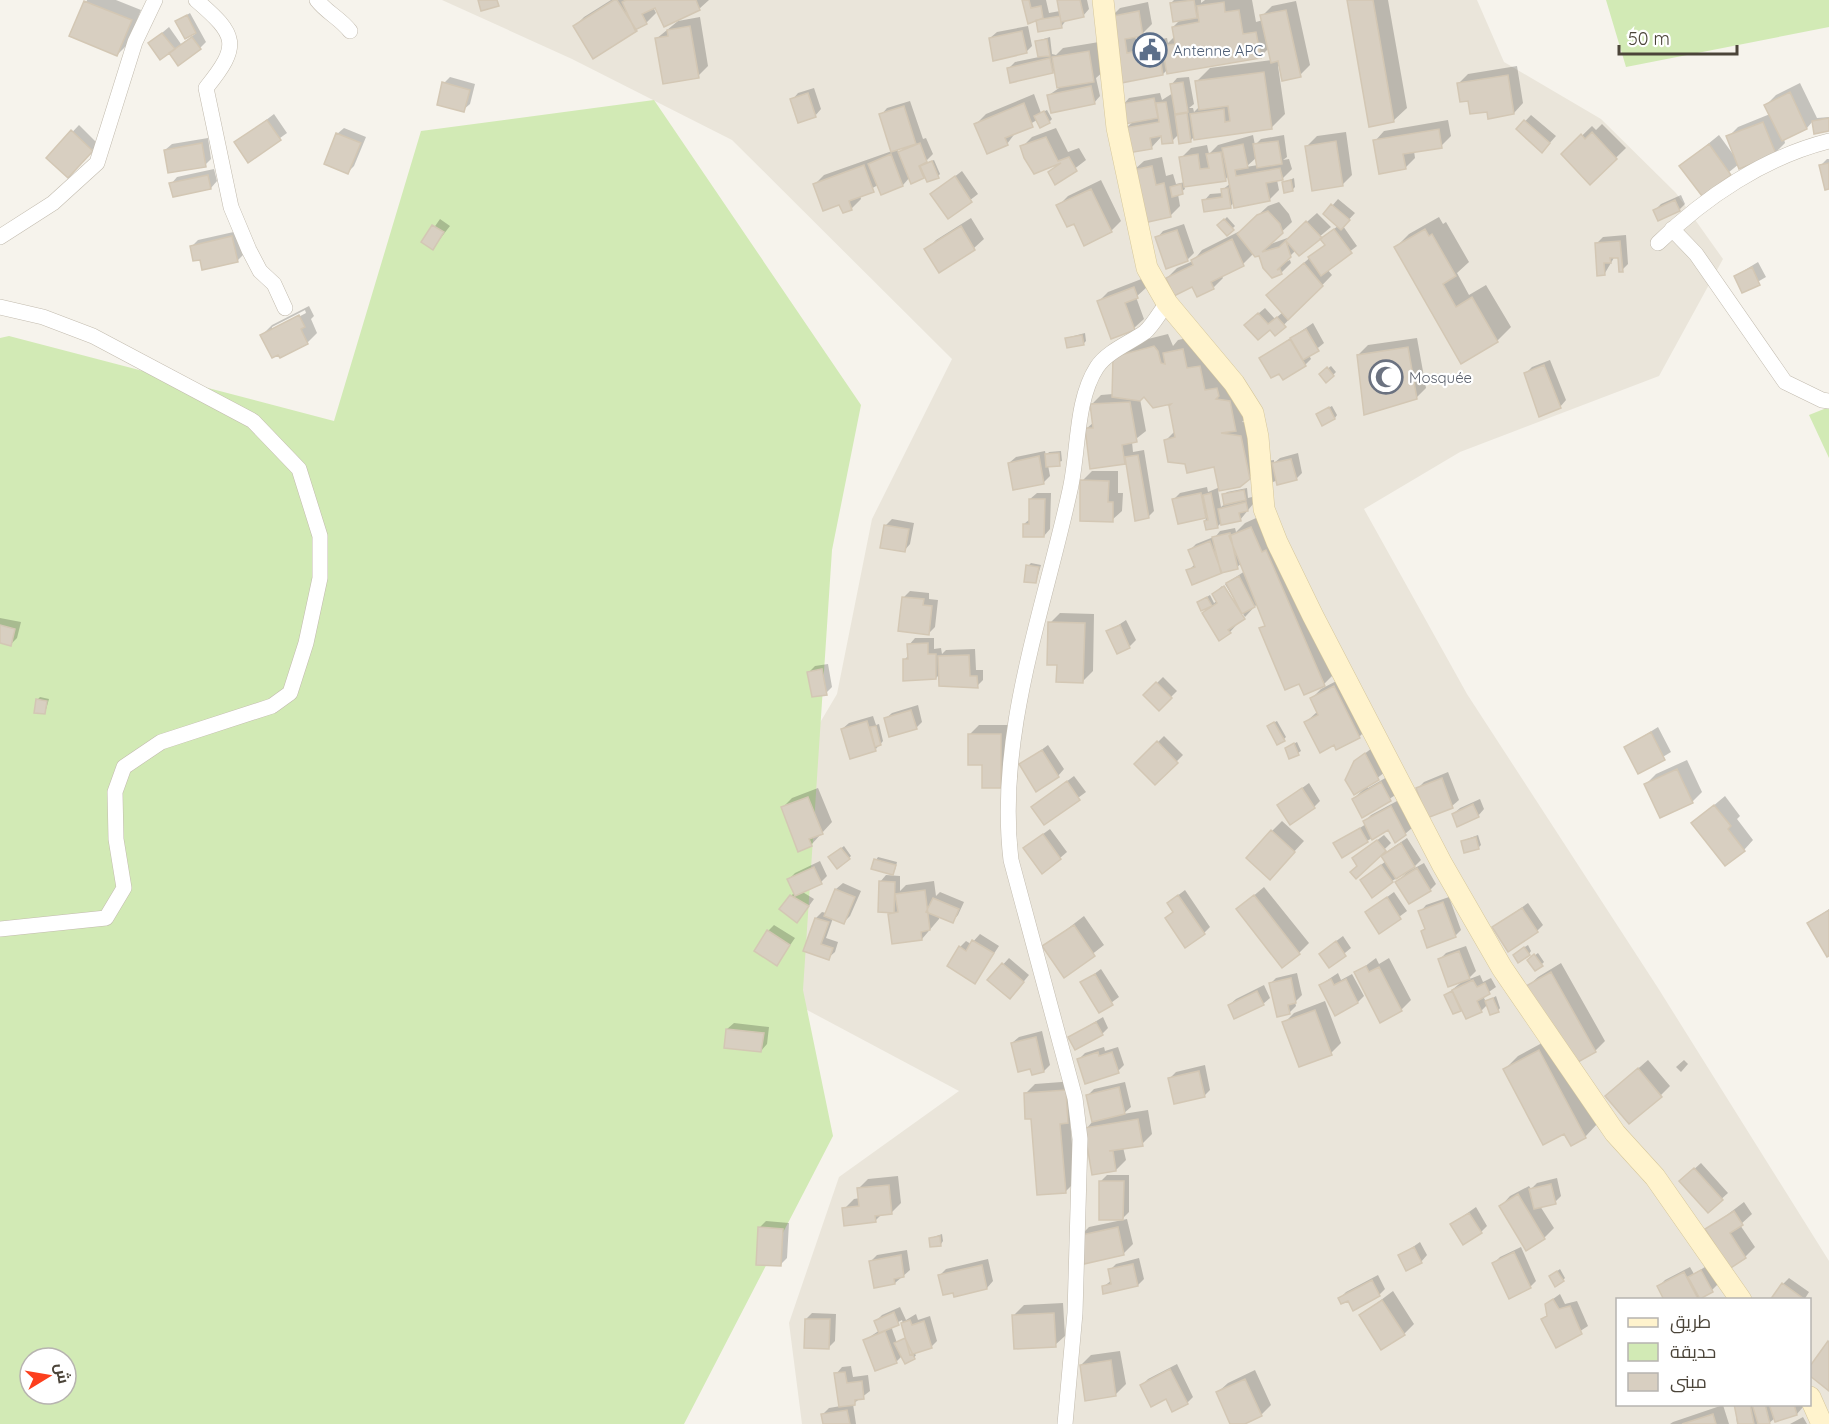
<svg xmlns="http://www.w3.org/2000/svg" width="1829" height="1424" font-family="Quicksand,Cairo,sans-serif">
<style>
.residential{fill:#eae5da;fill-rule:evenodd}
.green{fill:#d2eab5;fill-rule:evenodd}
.shadow{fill:#0003;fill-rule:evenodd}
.building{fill:#d8cfc1;stroke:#d3c7b4;stroke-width:1.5}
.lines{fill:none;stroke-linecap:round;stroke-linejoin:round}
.street-casing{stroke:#c2bbae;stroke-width:16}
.secondary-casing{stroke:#d6c79b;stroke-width:22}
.street{stroke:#fff;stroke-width:15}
.secondary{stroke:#fff3cd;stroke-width:21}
.labels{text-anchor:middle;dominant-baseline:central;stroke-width:4.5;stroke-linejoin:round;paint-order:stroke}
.service-label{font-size:15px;fill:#4e5e75;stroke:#fff;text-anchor:start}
.worship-label{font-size:15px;fill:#5b616d;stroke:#fff;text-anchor:start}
</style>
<rect width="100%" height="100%" fill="#f6f3ec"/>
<path class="residential" d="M 442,0 L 1477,0 L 1504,62 L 1601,119 L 1676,193 L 1723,259 L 1659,376 L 1460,452 L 1364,509 L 1467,694 L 1658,988 L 1829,1261 L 1829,1424 L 802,1424 L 789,1323 L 839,1177 L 959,1091 L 734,971 L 770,807 L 837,694 L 872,519 L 952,359 L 732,140 L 572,59 ZM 1618,1300 L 1810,1300 L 1810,1404 L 1618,1404 Z"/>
<path class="green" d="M 1606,0 L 1829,0 L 1829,27 L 1626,67 Z
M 654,100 L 861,405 L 832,550 L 803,990 L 833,1136 L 684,1424 L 0,1424 L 0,338 L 9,336 L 334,421 L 421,131 ZM 30,1358 L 66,1358 L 66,1394 L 30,1394 Z
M 1829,407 L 1829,458 L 1809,415 Z"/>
<path class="shadow" d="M 87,0 L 116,0 L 141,10 L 127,45 L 117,55 L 71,36 Z
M 611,0 L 709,0 L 699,9 L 656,6 L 653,7 L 656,13 L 646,23 L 575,26 L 584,17 Z
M 1024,0 L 1046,0 L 1049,13 L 1060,11 L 1058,0 L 1087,0 L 1089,9 L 1083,16 L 1067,19 L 1061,27 L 1038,20 Z
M 1174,0 L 1201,0 L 1201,3 L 1205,0 L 1252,0 L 1256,22 L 1263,20 L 1262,16 L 1272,6 L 1296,1 L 1310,65 L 1300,75 L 1278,66 L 1285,114 L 1271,128 L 1195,136 L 1191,140 L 1179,134 L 1172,141 L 1162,136 L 1151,148 L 1126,128 L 1134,121 L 1123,105 L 1129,98 L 1160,93 L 1162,100 L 1173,93 L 1171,85 L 1177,78 L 1189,77 L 1194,104 L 1189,108 L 1193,108 L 1194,112 L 1200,106 L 1196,82 L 1210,68 L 1272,60 L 1269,48 L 1260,57 L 1168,69 L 1163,74 L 1122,81 L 1110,18 L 1120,8 L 1148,2 L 1152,24 L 1142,34 L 1135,35 L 1137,44 L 1167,38 L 1168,43 L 1175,36 L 1173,27 L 1181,19 L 1171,3 Z
M 1348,0 L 1388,0 L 1407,108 L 1393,121 Z
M 190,13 L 206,42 L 200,48 L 169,51 L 150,43 L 169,27 L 181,44 L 195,34 L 180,19 Z
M 700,17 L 708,66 L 698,76 L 656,39 L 678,21 Z
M 1028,26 L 1032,46 L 1026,52 L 990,38 L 997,32 Z
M 1050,37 L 1052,54 L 1056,55 L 1063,48 L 1099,42 L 1104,71 L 1096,78 L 1100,96 L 1094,103 L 1049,95 L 1059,88 L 1055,69 L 1053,72 L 1009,68 L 1015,62 L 1039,57 L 1037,41 Z
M 1517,66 L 1523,103 L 1514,113 L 1488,110 L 1469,99 L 1458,84 L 1468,74 Z
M 450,77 L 475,84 L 470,104 L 463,110 L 444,83 Z
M 1800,83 L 1817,118 L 1829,117 L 1829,130 L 1813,121 L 1807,128 L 1784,139 L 1785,143 L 1775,153 L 1739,164 L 1702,194 L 1681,166 L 1719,135 L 1735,157 L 1728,137 L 1738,127 L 1770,114 L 1766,105 L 1776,95 Z
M 814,88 L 821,109 L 815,116 L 792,100 L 798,93 Z
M 1034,94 L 1041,113 L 1047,110 L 1052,119 L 1049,122 L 1037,120 L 1016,132 L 1007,144 L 988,152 L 976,124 L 986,114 Z
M 910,101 L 923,139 L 926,138 L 933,154 L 923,164 L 934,160 L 940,174 L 938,176 L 926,175 L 910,177 L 903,185 L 881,193 L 878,185 L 860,195 L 861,199 L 851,209 L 814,185 L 824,175 L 892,151 L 881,115 L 887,108 ZM 906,146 L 899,153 L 897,149 Z
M 274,114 L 287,133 L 248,161 L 236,143 Z
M 1531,115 L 1556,136 L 1548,145 L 1518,129 Z
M 1448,120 L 1451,136 L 1441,146 L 1414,151 L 1415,158 L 1405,168 L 1375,141 L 1384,131 Z
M 1602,124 L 1626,148 L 1590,183 L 1563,154 L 1592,126 L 1596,130 Z
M 79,125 L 98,144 L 68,176 L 48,158 Z
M 344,128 L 366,137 L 354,166 L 348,172 L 337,134 Z
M 1056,128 L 1068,152 L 1079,148 L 1086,160 L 1056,183 L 1050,172 L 1061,162 L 1035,172 L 1022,147 L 1032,137 Z
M 1346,132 L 1352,175 L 1342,185 L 1307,146 L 1317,136 Z
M 1253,135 L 1255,145 L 1261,139 L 1284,135 L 1287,157 L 1283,160 L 1289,159 L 1292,169 L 1282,179 L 1277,180 L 1279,190 L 1269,200 L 1234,202 L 1230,207 L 1204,201 L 1210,194 L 1223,193 L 1222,190 L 1231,183 L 1229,175 L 1225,180 L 1184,186 L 1185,189 L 1178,194 L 1180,206 L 1170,216 L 1134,170 L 1144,161 L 1162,157 L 1166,176 L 1173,174 L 1176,184 L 1185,182 L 1181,158 L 1191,148 L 1207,145 L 1209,154 L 1218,145 ZM 1257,157 L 1258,165 L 1246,167 Z
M 208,138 L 211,159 L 205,165 L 165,150 L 172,144 Z
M 1827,159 L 1829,159 L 1829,188 L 1820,166 Z
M 214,169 L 217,181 L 211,188 L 171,184 L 177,177 Z
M 962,171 L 978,194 L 948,217 L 932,194 Z
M 1294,178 L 1295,187 L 1292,190 L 1283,183 Z
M 1101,180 L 1121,221 L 1111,231 L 1075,222 L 1058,206 L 1068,196 Z
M 1681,195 L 1685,204 L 1679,210 L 1655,210 L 1661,204 Z
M 1338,199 L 1355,213 L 1343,226 L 1357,246 L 1327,269 L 1332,275 L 1275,334 L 1270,327 L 1253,318 L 1265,308 L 1275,319 L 1283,312 L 1278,285 L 1326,244 L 1327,234 L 1338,226 L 1332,206 Z
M 1279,202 L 1289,214 L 1292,222 L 1268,245 L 1290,237 L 1317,213 L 1331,227 L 1299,254 L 1296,250 L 1283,263 L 1290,260 L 1291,263 L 1281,273 L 1272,276 L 1260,253 L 1254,253 L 1243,264 L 1221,275 L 1223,278 L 1213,288 L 1167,278 L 1177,268 L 1193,261 L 1202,250 L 1242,230 L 1268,206 Z
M 1227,217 L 1235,226 L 1227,234 L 1219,225 Z
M 1439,217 L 1443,224 L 1446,222 L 1469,262 L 1457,273 L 1469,295 L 1486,285 L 1511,327 L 1497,341 L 1461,361 L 1396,247 L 1409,234 Z
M 971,218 L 984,239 L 974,248 L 939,271 L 926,250 L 936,240 Z
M 440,219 L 450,226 L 433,248 L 424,242 Z
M 1184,224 L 1194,253 L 1187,260 L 1157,238 L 1163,231 Z
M 238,231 L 244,254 L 237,261 L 201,258 L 191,247 L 198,240 Z
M 1626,235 L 1628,264 L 1622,270 L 1620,256 L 1615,256 L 1605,273 L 1597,243 L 1603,237 Z
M 1758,262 L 1766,277 L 1742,291 L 1735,276 Z
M 1144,278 L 1147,287 L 1136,297 L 1144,319 L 1134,328 L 1099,301 L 1108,292 Z
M 309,306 L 314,316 L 311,319 L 317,333 L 307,343 L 280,356 L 262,335 L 272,325 ZM 305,310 L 306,313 L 272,331 L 272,327 Z
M 1313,323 L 1324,343 L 1309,355 L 1311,359 L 1305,365 L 1279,372 L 1261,358 Z
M 1085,333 L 1086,341 L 1083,344 L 1066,338 Z
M 1168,334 L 1173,346 L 1178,340 L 1196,336 L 1248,416 L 1242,422 L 1254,423 L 1263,464 L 1240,486 L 1218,490 L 1221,507 L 1226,503 L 1224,495 L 1227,492 L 1247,488 L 1248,498 L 1252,497 L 1253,504 L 1240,520 L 1222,522 L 1218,526 L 1207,529 L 1205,521 L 1208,514 L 1205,517 L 1174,499 L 1180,493 L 1207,487 L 1208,492 L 1220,487 L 1215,466 L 1186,463 L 1166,440 L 1176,430 L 1175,402 L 1144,395 L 1140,399 L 1146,431 L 1132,442 L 1133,452 L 1144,450 L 1154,511 L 1148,517 L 1127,460 L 1124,463 L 1086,429 L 1094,422 L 1091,405 L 1101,395 L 1113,394 L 1114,358 L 1128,344 Z
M 1417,338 L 1426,388 L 1416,398 L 1358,355 L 1368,345 Z
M 1550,360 L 1566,400 L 1560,407 L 1526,373 L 1532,367 Z
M 1331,366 L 1336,372 L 1327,381 L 1321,374 Z
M 1332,406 L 1337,415 L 1335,418 L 1320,412 Z
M 1045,451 L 1046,456 L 1049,452 L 1061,451 L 1062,461 L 1048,465 L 1050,476 L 1044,482 L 1009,463 L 1016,457 Z
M 1298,453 L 1302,473 L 1296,479 L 1278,480 L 1268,484 L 1267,461 L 1274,460 L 1274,463 L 1280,458 Z
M 1092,471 L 1118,471 L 1118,493 L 1123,493 L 1122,511 L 1112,520 L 1082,481 Z
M 1037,493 L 1051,493 L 1050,529 L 1044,536 L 1024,524 L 1030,519 L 1030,499 Z
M 1265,514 L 1337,671 L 1324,684 L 1300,682 L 1260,629 L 1266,624 L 1258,603 L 1245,617 L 1225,584 L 1245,571 L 1242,563 L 1237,567 L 1188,571 L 1195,564 L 1190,550 L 1196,544 L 1216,536 L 1220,531 L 1235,528 L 1236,532 L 1245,523 Z
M 892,519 L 914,523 L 910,544 L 904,551 L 886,525 Z
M 1031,563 L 1041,565 L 1036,582 L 1028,566 Z
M 1222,586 L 1243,618 L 1230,632 L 1204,613 L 1211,605 L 1202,609 L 1198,602 L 1210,595 L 1214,603 L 1217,601 L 1214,594 Z
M 910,591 L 929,593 L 929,599 L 938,600 L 935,627 L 929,633 L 904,597 Z
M 1060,613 L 1094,614 L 1093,671 L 1083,681 L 1050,623 Z
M 0,618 L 21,622 L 17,638 L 11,644 L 0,642 Z
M 1126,620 L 1136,640 L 1129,647 L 1108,632 Z
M 915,638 L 934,638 L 934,649 L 941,648 L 942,654 L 946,650 L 975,649 L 976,670 L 983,670 L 983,680 L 977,686 L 940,674 L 936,678 L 904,660 L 909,655 L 909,645 Z
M 828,664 L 832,687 L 826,693 L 809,672 L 815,666 Z
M 1163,677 L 1177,691 L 1159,709 L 1145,695 Z
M 1344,677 L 1369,727 L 1359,737 L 1334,744 L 1306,722 L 1318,711 L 1311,699 L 1321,689 Z
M 40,697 L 49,699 L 45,713 L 37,700 Z
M 918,705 L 922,722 L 916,728 L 885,719 L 892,713 Z
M 873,716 L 876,725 L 879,724 L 883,741 L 875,750 L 842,729 L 849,723 Z
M 1277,721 L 1286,737 L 1284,739 L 1271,724 Z
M 979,725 L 1010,725 L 1010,776 L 1001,786 L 983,763 L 969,735 Z
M 1658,727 L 1671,752 L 1638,772 L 1626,747 Z
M 1164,736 L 1183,755 L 1155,783 L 1136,764 Z
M 1297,742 L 1301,751 L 1298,753 L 1286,748 Z
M 1048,745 L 1064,769 L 1058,776 L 1021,765 Z
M 1372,748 L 1385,772 L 1367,786 L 1368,788 L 1387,777 L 1397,794 L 1363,816 L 1353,799 L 1364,789 L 1363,755 Z
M 1687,760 L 1702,792 L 1692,802 L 1646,784 L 1656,774 Z
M 1448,772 L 1459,800 L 1452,806 L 1418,788 L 1424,782 Z
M 1074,776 L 1086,792 L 1044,823 L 1033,807 Z
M 1309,783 L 1320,801 L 1314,807 L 1279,805 Z
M 818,788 L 832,822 L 811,845 L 782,808 L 792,798 Z
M 1725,796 L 1740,816 L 1737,819 L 1753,840 L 1744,850 L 1693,823 Z
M 1480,799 L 1484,809 L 1478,816 L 1453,814 L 1460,808 Z
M 1397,801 L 1412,828 L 1405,834 L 1389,828 L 1367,841 L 1335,844 L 1366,824 L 1365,821 L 1371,815 Z
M 1282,821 L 1304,841 L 1279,868 L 1272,831 Z
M 1050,829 L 1067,852 L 1060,858 L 1032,842 Z
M 1384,835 L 1391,843 L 1356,877 L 1359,865 L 1354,858 Z
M 1478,835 L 1481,845 L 1478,848 L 1462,841 Z
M 1407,838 L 1421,860 L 1411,870 L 1424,863 L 1436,884 L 1430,890 L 1397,882 L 1407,872 L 1392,881 L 1362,880 L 1386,861 L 1383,856 L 1389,850 Z
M 844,846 L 851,856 L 849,858 L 833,855 Z
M 878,857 L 897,862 L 895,870 L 893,873 L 876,860 Z
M 820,861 L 827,876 L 821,882 L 801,891 L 814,899 L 803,914 L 791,896 L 795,892 L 789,879 L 795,873 Z
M 886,875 L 900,876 L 900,891 L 906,885 L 934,881 L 936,896 L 940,892 L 964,902 L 958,915 L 952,922 L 939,916 L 939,919 L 922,939 L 890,914 L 893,911 L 880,882 Z
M 843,883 L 861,891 L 850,916 L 844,922 L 833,918 L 826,938 L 838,942 L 835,952 L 828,958 L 805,950 L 816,918 L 822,912 L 826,913 L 836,889 Z
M 1264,887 L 1309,943 L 1299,953 L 1238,909 Z
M 1185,890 L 1210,927 L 1204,933 L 1167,918 L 1174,911 L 1168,903 Z
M 1394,892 L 1407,911 L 1380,931 L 1367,912 Z
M 1449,897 L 1461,930 L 1455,936 L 1423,931 L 1426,927 L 1420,912 L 1426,905 Z
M 1528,903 L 1543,925 L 1537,931 L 1494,927 Z
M 1829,909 L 1829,954 L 1809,923 Z
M 1084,916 L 1104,945 L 1064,976 L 1044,947 Z
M 774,925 L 795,938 L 777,964 L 768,931 Z
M 980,934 L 999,946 L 975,982 L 960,947 L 966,941 L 971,944 Z
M 1343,936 L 1351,948 L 1329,966 L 1327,948 Z
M 1528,945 L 1531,951 L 1529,954 L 1517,952 Z
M 1466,946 L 1476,971 L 1467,980 L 1480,975 L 1483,982 L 1491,978 L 1496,987 L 1483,996 L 1486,1002 L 1496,996 L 1500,1008 L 1498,1011 L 1488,1004 L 1481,1011 L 1462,1007 L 1460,1009 L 1446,995 L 1465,979 L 1439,960 L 1446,953 Z
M 1538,953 L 1544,962 L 1542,964 L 1531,958 Z
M 1009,958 L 1029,975 L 1016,991 L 989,980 Z
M 1376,958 L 1379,964 L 1389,958 L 1411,1000 L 1401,1010 L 1356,973 Z
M 1561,963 L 1605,1041 L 1595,1051 L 1528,986 L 1538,977 Z
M 1101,969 L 1119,997 L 1100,1011 L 1082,983 Z
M 1297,973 L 1302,995 L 1295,1002 L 1296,1006 L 1289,1013 L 1270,984 L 1276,978 Z
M 1338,973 L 1341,980 L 1352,974 L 1364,996 L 1358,1002 L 1320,985 Z
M 1264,985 L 1270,998 L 1263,1004 L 1229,1005 L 1236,999 Z
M 1325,1001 L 1341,1043 L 1331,1053 L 1284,1023 L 1294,1013 Z
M 1103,1017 L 1108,1028 L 1102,1034 L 1070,1037 Z
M 734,1023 L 769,1027 L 767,1044 L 761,1051 L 727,1029 Z
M 1042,1031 L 1050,1065 L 1044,1071 L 1031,1067 L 1012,1043 L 1019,1037 Z
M 1553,1037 L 1598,1123 L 1585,1137 L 1565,1132 L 1505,1069 L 1518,1056 Z
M 1104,1047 L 1105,1051 L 1118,1047 L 1124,1065 L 1118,1071 L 1079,1059 L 1085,1053 Z
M 1648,1060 L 1670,1086 L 1661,1095 L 1617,1087 Z
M 1684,1060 L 1688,1064 L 1681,1072 L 1676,1067 Z
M 1205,1065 L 1210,1090 L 1204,1096 L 1170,1078 L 1176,1072 Z
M 1075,1081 L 1078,1111 L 1070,1119 L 1075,1182 L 1065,1192 L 1032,1117 L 1025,1094 L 1035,1084 Z
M 1125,1082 L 1131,1107 L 1123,1114 L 1148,1110 L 1152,1134 L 1142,1144 L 1123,1147 L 1126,1160 L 1116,1170 L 1086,1129 L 1093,1121 L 1088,1095 L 1094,1089 Z
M 1701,1163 L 1728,1193 L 1708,1211 L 1681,1181 Z
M 1107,1175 L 1129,1175 L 1129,1212 L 1122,1219 L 1101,1181 Z
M 898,1176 L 901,1203 L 891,1213 L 883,1213 L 875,1221 L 844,1209 L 854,1199 L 860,1198 L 858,1189 L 868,1179 Z
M 1557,1178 L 1561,1196 L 1555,1202 L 1540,1206 L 1554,1228 L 1544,1238 L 1501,1206 L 1510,1196 L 1529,1186 L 1531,1189 L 1537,1183 Z
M 1744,1202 L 1752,1214 L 1740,1225 L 1755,1247 L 1745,1257 L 1718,1247 L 1707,1230 Z
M 1476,1207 L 1487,1226 L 1481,1232 L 1452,1224 Z
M 1127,1219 L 1133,1244 L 1123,1254 L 1079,1237 L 1089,1227 Z
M 766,1221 L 789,1223 L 787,1258 L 780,1265 L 759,1228 Z
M 942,1234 L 943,1241 L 941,1244 L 931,1238 Z
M 1420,1242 L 1427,1255 L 1421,1262 L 1400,1256 Z
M 1521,1247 L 1536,1281 L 1530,1287 L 1494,1263 L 1500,1257 Z
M 907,1250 L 910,1270 L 895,1283 L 871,1261 L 877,1255 Z
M 1139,1258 L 1144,1279 L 1138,1285 L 1103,1287 L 1112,1280 L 1110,1270 L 1116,1264 Z
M 988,1259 L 993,1281 L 987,1288 L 940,1275 L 946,1269 Z
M 1708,1265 L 1718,1284 L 1712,1290 L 1695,1300 L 1666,1300 L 1659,1286 L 1665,1280 L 1690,1267 L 1694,1274 Z
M 1560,1269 L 1565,1278 L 1563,1280 L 1551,1276 Z
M 1378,1275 L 1385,1289 L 1379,1295 L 1340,1298 L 1346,1292 Z
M 1789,1278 L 1809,1292 L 1804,1300 L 1783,1284 Z
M 1393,1291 L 1414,1324 L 1404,1334 L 1361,1315 Z
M 1560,1294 L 1565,1304 L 1577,1301 L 1588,1326 L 1557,1346 L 1543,1319 L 1549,1314 L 1546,1304 Z
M 1063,1303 L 1065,1336 L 1055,1345 L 1014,1315 L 1024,1305 Z
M 900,1307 L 906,1320 L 916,1314 L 918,1320 L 930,1316 L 937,1341 L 931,1347 L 913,1352 L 916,1355 L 914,1358 L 902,1356 L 896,1362 L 865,1340 L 880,1330 L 876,1321 L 882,1315 ZM 902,1320 L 907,1337 L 897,1343 L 891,1326 Z
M 812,1313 L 836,1314 L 835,1341 L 829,1347 L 806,1319 Z
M 1120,1351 L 1126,1384 L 1116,1394 L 1081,1365 L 1091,1355 Z
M 1177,1364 L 1193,1397 L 1187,1403 L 1141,1386 L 1148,1379 Z
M 851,1366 L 853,1377 L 868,1375 L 870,1391 L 853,1404 L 856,1424 L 824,1424 L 823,1414 L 829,1408 L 841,1406 L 836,1374 L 842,1367 Z
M 1255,1370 L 1271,1405 L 1261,1415 L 1241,1424 L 1232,1424 L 1218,1392 L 1228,1383 Z
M 1735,1404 L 1802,1404 L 1803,1407 L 1797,1414 L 1775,1418 L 1768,1424 L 1737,1424 Z
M 1723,1405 L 1729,1424 L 1670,1424 L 1673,1422 Z
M 1803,1417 L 1807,1424 L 1790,1424 Z"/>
<path class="building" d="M 478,0 L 497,0 L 499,6 L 481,11 Z
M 614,0 L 617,0 L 637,31 L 593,59 L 573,26 Z
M 626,0 L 696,0 L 700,10 L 664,27 L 655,8 L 642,14 L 647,24 L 635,30 L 622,2 Z
M 1022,0 L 1029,0 L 1031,8 L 1041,6 L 1043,18 L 1028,24 Z
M 1057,0 L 1080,0 L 1084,17 L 1061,22 Z
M 1194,0 L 1197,18 L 1173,22 L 1170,3 Z
M 1347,0 L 1373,0 L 1394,122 L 1369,127 Z
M 84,1 L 132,20 L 117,56 L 69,36 Z
M 1224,2 L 1225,12 L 1239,10 L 1243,34 L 1256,32 L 1261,58 L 1167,74 L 1162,46 L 1175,44 L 1172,27 L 1199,22 L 1197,6 Z
M 1286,10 L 1301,77 L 1282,81 L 1278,61 L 1271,63 L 1260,15 Z
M 1139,11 L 1143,36 L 1125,39 L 1127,53 L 1158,47 L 1163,75 L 1121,83 L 1108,17 Z
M 187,15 L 196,33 L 185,39 L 175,21 Z
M 1060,16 L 1062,28 L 1038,32 L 1036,20 Z
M 690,26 L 699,78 L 663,84 L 655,38 L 668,36 L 667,30 Z
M 1022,31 L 1027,53 L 993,61 L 989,38 Z
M 162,33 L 175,49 L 160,60 L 148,43 Z
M 192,37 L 201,49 L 178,66 L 169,53 Z
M 1047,39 L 1050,56 L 1038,57 L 1035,41 Z
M 1089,51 L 1094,82 L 1057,88 L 1052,57 Z
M 1050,58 L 1053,73 L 1010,83 L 1007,68 Z
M 1264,72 L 1272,129 L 1194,140 L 1190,114 L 1224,109 L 1225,122 L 1230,121 L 1228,106 L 1199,110 L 1195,81 Z
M 1508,75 L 1514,114 L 1488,119 L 1487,112 L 1470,114 L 1468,101 L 1460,102 L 1457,83 Z
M 442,82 L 470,90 L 464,112 L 437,105 Z
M 1183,82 L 1188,112 L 1175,114 L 1170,84 Z
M 1091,86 L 1095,104 L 1051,113 L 1047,95 Z
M 1790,92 L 1807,129 L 1782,141 L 1764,105 Z
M 808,93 L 816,117 L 798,123 L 790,99 Z
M 1154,98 L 1158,118 L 1125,124 L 1121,104 Z
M 1166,102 L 1173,143 L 1162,144 L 1161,136 L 1150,138 L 1152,149 L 1128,153 L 1124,128 L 1159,122 L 1156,103 Z
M 1024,103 L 1033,127 L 1005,138 L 1008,145 L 987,154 L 974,124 Z
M 904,106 L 916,144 L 891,152 L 879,114 Z
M 1044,111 L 1050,123 L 1040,128 L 1034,116 Z
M 1187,113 L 1191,142 L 1179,144 L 1175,115 Z
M 1829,118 L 1829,131 L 1814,134 L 1812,121 Z
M 267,120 L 281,140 L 248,163 L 234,142 Z
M 1524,120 L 1550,143 L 1542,153 L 1516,129 Z
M 1763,122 L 1776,154 L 1739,169 L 1726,136 Z
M 1439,129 L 1442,148 L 1403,154 L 1406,169 L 1379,174 L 1373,140 Z
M 71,130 L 93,151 L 68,178 L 46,158 Z
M 1592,132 L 1617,159 L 1590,185 L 1561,154 L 1581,134 L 1585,139 Z
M 336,133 L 361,143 L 348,174 L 324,164 Z
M 1046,137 L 1058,161 L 1069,157 L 1077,171 L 1055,185 L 1048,172 L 1061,163 L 1034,174 L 1024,158 L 1020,146 Z
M 1278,141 L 1282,164 L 1257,168 L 1253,144 Z
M 1336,141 L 1343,186 L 1312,191 L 1305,146 Z
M 202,143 L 206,167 L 168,173 L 164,150 Z
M 920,143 L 927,162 L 919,166 L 924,178 L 911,184 L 898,152 Z
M 1243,144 L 1248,168 L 1235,170 L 1236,176 L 1280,168 L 1283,180 L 1266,183 L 1270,201 L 1234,208 L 1222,148 Z
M 1709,144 L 1731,175 L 1702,196 L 1679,166 Z
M 1221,152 L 1226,181 L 1184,187 L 1179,157 L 1198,154 L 1200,169 L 1209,168 L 1206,154 Z
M 891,154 L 903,186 L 881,195 L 868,164 Z
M 932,161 L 939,178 L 927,182 L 920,166 Z
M 1829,163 L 1829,189 L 1825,190 L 1819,165 Z
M 864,165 L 874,192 L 849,201 L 852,210 L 843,213 L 839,205 L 823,211 L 813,184 Z
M 1152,166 L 1156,185 L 1164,183 L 1171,217 L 1139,224 L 1133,170 Z
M 208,175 L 211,189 L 173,197 L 169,183 Z
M 955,176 L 972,202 L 948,219 L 930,194 Z
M 1291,180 L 1293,191 L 1284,193 L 1282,182 Z
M 1181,184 L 1183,194 L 1172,197 L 1170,187 Z
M 1228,188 L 1231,208 L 1204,212 L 1202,200 L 1222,197 L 1221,189 Z
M 1091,189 L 1112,232 L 1084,246 L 1074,224 L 1067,227 L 1056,205 Z
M 1675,200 L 1680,211 L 1658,221 L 1653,210 Z
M 1331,204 L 1350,220 L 1341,230 L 1323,214 Z
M 1268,211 L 1280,224 L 1283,233 L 1262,252 L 1279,247 L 1306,221 L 1322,238 L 1299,256 L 1286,241 L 1291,257 L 1277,270 L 1280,269 L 1282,274 L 1272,278 L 1263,268 L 1259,256 L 1255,257 L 1237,234 L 1257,215 Z
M 1224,219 L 1234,230 L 1227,236 L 1217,225 Z
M 432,225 L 444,232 L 433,250 L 421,242 Z
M 961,226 L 975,250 L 939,273 L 924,249 Z
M 1334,229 L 1352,253 L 1321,276 L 1308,257 L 1325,245 L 1320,239 Z
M 1425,229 L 1429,236 L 1432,234 L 1456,276 L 1443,284 L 1456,307 L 1472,297 L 1498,342 L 1461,364 L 1394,247 Z
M 1177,230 L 1188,261 L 1166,269 L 1155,237 Z
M 232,236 L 238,262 L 202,270 L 200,260 L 193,261 L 190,246 Z
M 1232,239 L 1244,266 L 1211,282 L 1214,289 L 1197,297 L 1192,287 L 1174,296 L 1166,278 L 1193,265 L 1191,260 Z
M 1620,241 L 1623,272 L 1619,272 L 1618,258 L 1610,258 L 1611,263 L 1604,263 L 1605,275 L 1597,276 L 1595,243 Z
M 1304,263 L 1323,286 L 1288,320 L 1266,295 Z
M 1752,267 L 1760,285 L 1742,293 L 1734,276 Z
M 1134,287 L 1138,298 L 1125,303 L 1135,330 L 1111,339 L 1097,301 Z
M 1258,313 L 1268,324 L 1277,317 L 1286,327 L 1275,336 L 1270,330 L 1258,340 L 1244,325 Z
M 299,315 L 305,327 L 301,329 L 308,344 L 280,358 L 278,355 L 272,358 L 260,335 Z
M 1306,329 L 1319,351 L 1303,360 L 1290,338 Z
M 1082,335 L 1084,345 L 1067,348 L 1065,338 Z
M 1290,339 L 1306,366 L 1283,380 L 1279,374 L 1271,378 L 1259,358 Z
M 1154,346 L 1158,351 L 1161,363 L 1165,364 L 1163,353 L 1183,349 L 1187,368 L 1200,366 L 1205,390 L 1217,388 L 1219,396 L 1216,399 L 1230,401 L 1236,431 L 1221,433 L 1241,436 L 1250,479 L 1240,487 L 1219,491 L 1214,467 L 1187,473 L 1185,464 L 1168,462 L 1164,440 L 1175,437 L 1169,406 L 1171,404 L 1153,408 L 1144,397 L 1140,401 L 1112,397 L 1113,357 Z
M 1408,347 L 1417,399 L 1364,415 L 1357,355 Z
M 1544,365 L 1561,408 L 1539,417 L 1524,373 Z
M 1327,367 L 1334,376 L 1326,383 L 1319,374 Z
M 1130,402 L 1137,442 L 1122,445 L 1125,464 L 1090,469 L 1085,428 L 1093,428 L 1090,404 Z
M 1329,407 L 1335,419 L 1322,426 L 1316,414 Z
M 1059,453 L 1060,466 L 1046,467 L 1045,454 Z
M 1138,455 L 1149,518 L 1135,521 L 1125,457 Z
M 1039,456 L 1044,484 L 1013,490 L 1008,463 Z
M 1291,459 L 1297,480 L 1277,485 L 1272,463 Z
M 1080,480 L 1109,481 L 1108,502 L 1113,502 L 1113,522 L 1080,521 Z
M 1244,490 L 1246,500 L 1224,505 L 1222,494 Z
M 1201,493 L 1206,518 L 1178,524 L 1172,499 Z
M 1211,493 L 1218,528 L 1206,530 L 1204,521 L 1208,520 L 1203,495 Z
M 1029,499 L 1045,499 L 1044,537 L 1023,537 L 1023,524 L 1029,524 Z
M 1246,502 L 1248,511 L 1239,513 L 1241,521 L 1221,525 L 1218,509 Z
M 884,525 L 909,529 L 905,552 L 880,548 Z
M 1251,527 L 1262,552 L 1266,550 L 1325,686 L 1304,695 L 1299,684 L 1285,690 L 1259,628 L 1265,626 L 1229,536 Z
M 1230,533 L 1238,569 L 1221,573 L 1212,537 Z
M 1210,541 L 1222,573 L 1192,585 L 1186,570 L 1195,567 L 1188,550 Z
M 1026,565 L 1039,567 L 1036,583 L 1024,582 Z
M 1239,576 L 1255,607 L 1242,614 L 1226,583 Z
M 1224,586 L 1245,619 L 1228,630 L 1231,633 L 1219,641 L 1202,613 L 1217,603 L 1212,594 Z
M 902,597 L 924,599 L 923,605 L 932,606 L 929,635 L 898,631 Z
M 1207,597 L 1212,606 L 1201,611 L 1197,602 Z
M 1048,622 L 1085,623 L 1083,683 L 1056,682 L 1057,665 L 1047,665 Z
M 0,625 L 15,629 L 11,646 L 0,643 Z
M 1120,625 L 1130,648 L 1117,654 L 1106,631 Z
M 928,643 L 928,654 L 936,654 L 936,679 L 903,681 L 903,659 L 908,659 L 907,644 Z
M 969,655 L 970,676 L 977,676 L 978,688 L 939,686 L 938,656 Z
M 822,669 L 827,695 L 812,697 L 807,672 Z
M 1156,682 L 1172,698 L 1159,711 L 1143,695 Z
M 1334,686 L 1360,738 L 1336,750 L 1334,745 L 1320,753 L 1304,722 L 1318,715 L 1310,698 Z
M 36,699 L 47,701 L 45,714 L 34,713 Z
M 911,710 L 917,729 L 889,737 L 884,718 Z
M 867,721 L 876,751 L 850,759 L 841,729 Z
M 1274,722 L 1285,741 L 1277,745 L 1267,726 Z
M 876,726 L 881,745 L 875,747 L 870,727 Z
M 1651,732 L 1665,760 L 1638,774 L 1624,747 Z
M 968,734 L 1001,734 L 1001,788 L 982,788 L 982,765 L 968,765 Z
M 1157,741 L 1178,763 L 1155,785 L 1134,764 Z
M 1294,743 L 1299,755 L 1289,759 L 1285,748 Z
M 1042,750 L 1059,777 L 1036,792 L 1019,764 Z
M 1365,753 L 1379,780 L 1354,795 L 1345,780 L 1354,761 Z
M 1677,769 L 1693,803 L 1660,818 L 1644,784 Z
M 1442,778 L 1453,808 L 1427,818 L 1416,788 Z
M 1067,781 L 1080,800 L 1044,825 L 1031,807 Z
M 1381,782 L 1391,801 L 1362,818 L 1352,799 Z
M 1302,788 L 1315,808 L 1290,825 L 1277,805 Z
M 808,797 L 823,834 L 809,839 L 812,846 L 798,852 L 781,807 Z
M 1473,804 L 1479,817 L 1457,827 L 1452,814 Z
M 1714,805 L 1731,826 L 1728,829 L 1745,851 L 1725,866 L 1691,823 Z
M 1391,806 L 1406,835 L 1395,843 L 1388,830 L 1372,840 L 1363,821 Z
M 1360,828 L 1368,842 L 1342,858 L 1333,843 Z
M 1271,830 L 1295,852 L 1270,880 L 1246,858 Z
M 1043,834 L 1061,859 L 1042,874 L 1023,848 Z
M 1476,837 L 1479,849 L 1464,853 L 1461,841 Z
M 1377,840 L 1386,851 L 1356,879 L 1350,872 L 1357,866 L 1352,858 Z
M 1401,843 L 1415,867 L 1396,879 L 1381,856 Z
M 841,848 L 850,859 L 837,869 L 828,857 Z
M 874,859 L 896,865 L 893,875 L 871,869 Z
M 1381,865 L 1393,882 L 1372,898 L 1360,880 Z
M 814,867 L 822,884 L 795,896 L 787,879 Z
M 1417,868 L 1431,891 L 1409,904 L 1395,882 Z
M 879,881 L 895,882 L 894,913 L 878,912 Z
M 835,889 L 855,897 L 844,924 L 824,916 Z
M 925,890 L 930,930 L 921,932 L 922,940 L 892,944 L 888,914 L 898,912 L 895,894 Z
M 790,895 L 809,906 L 797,923 L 779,909 Z
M 1178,895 L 1205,934 L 1185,948 L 1165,918 L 1173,912 L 1167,903 Z
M 1254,895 L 1300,954 L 1282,968 L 1236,909 Z
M 1387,897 L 1401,919 L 1379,934 L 1365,912 Z
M 933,898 L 959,909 L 953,923 L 926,912 Z
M 1443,902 L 1456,937 L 1427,948 L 1421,931 L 1425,929 L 1418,911 Z
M 1522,908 L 1538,932 L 1508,952 L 1492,927 Z
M 1829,910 L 1829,956 L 1827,957 L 1807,923 Z
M 815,918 L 829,922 L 821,944 L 833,948 L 829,960 L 803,951 Z
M 1074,925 L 1095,956 L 1064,978 L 1042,946 Z
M 767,930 L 790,945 L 777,966 L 754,951 Z
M 972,940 L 994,953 L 975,984 L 947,966 L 959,946 L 966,951 Z
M 1336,941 L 1346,956 L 1329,968 L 1319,954 Z
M 1524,947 L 1530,955 L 1518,963 L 1513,955 Z
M 1459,951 L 1470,979 L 1448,987 L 1438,959 Z
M 1534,954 L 1543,966 L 1535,971 L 1527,960 Z
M 1002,963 L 1024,982 L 1010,999 L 987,980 Z
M 1366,966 L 1369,972 L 1379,967 L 1402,1011 L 1380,1023 L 1354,972 Z
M 1551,972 L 1596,1052 L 1571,1066 L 1526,986 Z
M 1095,974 L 1113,1005 L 1099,1013 L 1080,982 Z
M 1291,978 L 1296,1003 L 1288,1005 L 1290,1014 L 1277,1017 L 1269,983 Z
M 1331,979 L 1334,985 L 1346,979 L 1358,1003 L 1335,1016 L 1319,985 Z
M 1473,980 L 1477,987 L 1485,983 L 1490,994 L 1477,1001 L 1482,1012 L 1466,1019 L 1452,990 Z
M 1257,991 L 1264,1005 L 1234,1019 L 1228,1005 Z
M 1452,991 L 1461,1011 L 1453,1014 L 1444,995 Z
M 1493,998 L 1499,1012 L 1490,1015 L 1485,1001 Z
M 1315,1010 L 1332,1055 L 1299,1067 L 1282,1022 Z
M 1096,1022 L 1103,1035 L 1075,1050 L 1068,1037 Z
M 726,1029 L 764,1033 L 761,1052 L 724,1048 Z
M 1036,1037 L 1044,1072 L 1032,1075 L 1030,1069 L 1018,1072 L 1011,1043 Z
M 1539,1050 L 1586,1138 L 1571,1146 L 1564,1134 L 1543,1145 L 1503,1069 Z
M 1098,1052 L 1099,1056 L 1112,1052 L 1119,1073 L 1085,1084 L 1077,1059 Z
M 1638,1068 L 1662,1097 L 1629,1124 L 1605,1096 Z
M 1199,1071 L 1205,1097 L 1174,1104 L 1168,1078 Z
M 1119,1087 L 1125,1114 L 1092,1122 L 1086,1095 Z
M 1066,1090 L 1068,1123 L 1060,1124 L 1066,1193 L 1037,1195 L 1031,1119 L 1025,1119 L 1024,1093 Z
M 1138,1119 L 1143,1146 L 1109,1151 L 1113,1151 L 1116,1171 L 1092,1175 L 1084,1128 Z
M 1694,1168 L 1723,1200 L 1708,1213 L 1679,1181 Z
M 1099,1181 L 1124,1181 L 1123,1220 L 1099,1220 Z
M 1551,1184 L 1556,1204 L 1534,1209 L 1529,1189 Z
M 889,1185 L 892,1214 L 875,1216 L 876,1222 L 844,1226 L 842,1208 L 859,1206 L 857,1188 Z
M 1518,1194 L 1545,1239 L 1526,1251 L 1499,1206 Z
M 1734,1211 L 1743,1225 L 1730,1233 L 1746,1258 L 1723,1273 L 1717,1248 L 1705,1229 Z
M 1469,1213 L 1482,1233 L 1463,1245 L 1450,1224 Z
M 758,1227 L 783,1229 L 781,1266 L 756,1265 Z
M 1118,1227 L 1124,1255 L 1084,1264 L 1077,1236 Z
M 940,1236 L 941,1246 L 930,1247 L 929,1238 Z
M 1414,1247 L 1422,1263 L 1406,1271 L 1398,1255 Z
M 1514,1252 L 1531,1288 L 1509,1299 L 1492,1263 Z
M 901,1255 L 904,1277 L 894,1279 L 895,1284 L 874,1288 L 869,1261 Z
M 1133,1264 L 1138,1286 L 1103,1294 L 1102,1286 L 1111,1284 L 1108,1269 Z
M 982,1265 L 987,1289 L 954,1297 L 953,1293 L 943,1295 L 938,1275 Z
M 1701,1270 L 1713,1292 L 1700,1299 L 1688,1277 Z
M 1557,1271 L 1564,1281 L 1555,1287 L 1549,1276 Z
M 1684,1272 L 1698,1299 L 1664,1300 L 1657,1286 Z
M 1372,1280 L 1380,1296 L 1353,1311 L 1348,1301 L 1341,1304 L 1338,1298 Z
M 1782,1283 L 1804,1299 L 1804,1300 L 1770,1300 Z
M 1553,1299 L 1559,1309 L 1570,1306 L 1582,1334 L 1556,1348 L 1541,1319 L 1547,1316 L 1545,1304 Z
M 1382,1300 L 1405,1335 L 1381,1350 L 1359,1315 Z
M 894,1312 L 899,1325 L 879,1333 L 874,1321 Z
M 1054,1313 L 1056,1347 L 1014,1349 L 1012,1315 Z
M 805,1319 L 830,1319 L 829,1349 L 804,1348 Z
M 910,1320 L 912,1325 L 924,1321 L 932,1348 L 910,1355 L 901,1323 Z
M 885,1331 L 897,1363 L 875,1371 L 863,1340 Z
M 905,1338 L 915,1359 L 905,1364 L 894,1343 Z
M 1828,1341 L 1829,1342 L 1829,1391 L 1810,1376 L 1810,1366 Z
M 1111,1360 L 1116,1396 L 1085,1401 L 1080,1365 Z
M 1170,1369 L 1188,1404 L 1172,1412 L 1166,1399 L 1151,1407 L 1140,1385 Z
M 845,1372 L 847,1383 L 862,1381 L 864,1399 L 855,1400 L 855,1405 L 839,1407 L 834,1373 Z
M 1245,1379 L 1262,1416 L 1245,1424 L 1230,1424 L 1216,1392 Z
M 1734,1404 L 1750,1404 L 1754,1424 L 1738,1424 Z
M 1752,1404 L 1765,1404 L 1770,1424 L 1758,1424 Z
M 1769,1404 L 1794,1404 L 1797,1415 L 1775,1422 Z
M 847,1410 L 850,1424 L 823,1424 L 821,1414 Z
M 1713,1414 L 1716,1424 L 1682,1424 Z"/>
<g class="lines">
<g class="street-casing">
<path id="street" d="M 196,0 C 237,35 241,45 206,88 L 231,207 L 249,250 L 260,271 L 274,284 L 285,308
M 317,0 C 327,13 340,18 350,31
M 1672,229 L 1696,254 L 1785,382 L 1822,400 L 1829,401
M 0,237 L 53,203 L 97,163 L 135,42 L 155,0
M 1658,243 C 1705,197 1765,157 1829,141
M 0,307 L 43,317 L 93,336 L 253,421 L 299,469 L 320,536 L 320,578 L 306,643 L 290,693 L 272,706 L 161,742 L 124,767 L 115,792 L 116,839 L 124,888 L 106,918 L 0,929
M 1065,1424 L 1075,1313 L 1080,1139 L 1075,1098 L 1011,860 C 996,735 1044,610 1070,490 C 1079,451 1075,401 1097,367 C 1108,351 1130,343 1145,332 C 1153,325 1160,312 1167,303"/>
</g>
<g class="secondary-casing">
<path id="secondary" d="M 1103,0 L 1117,128 L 1147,268 L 1167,303 L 1234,383 L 1253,413 L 1258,437 L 1264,509 L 1277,542 L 1313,616 L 1442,864 L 1502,968 L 1615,1133 L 1655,1177 L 1741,1300
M 1810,1397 L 1822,1424"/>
</g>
<use href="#street" class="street"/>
<use href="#secondary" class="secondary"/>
</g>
<defs>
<g id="civic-ring" transform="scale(1.725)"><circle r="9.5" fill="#fff" stroke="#5c6f8a" stroke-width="1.5"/><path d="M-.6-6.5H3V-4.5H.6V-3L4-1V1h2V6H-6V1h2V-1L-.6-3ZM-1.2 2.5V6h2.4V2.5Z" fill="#5c6f8a"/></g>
<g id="mosque-ring" transform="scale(1.725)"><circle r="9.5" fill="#fff" stroke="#6b7280" stroke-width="1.5"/><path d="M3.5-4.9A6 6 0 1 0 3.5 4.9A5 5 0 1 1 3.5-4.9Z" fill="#6b7280"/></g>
</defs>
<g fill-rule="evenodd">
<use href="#civic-ring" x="1150" y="50"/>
<use href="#mosque-ring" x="1386" y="377"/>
</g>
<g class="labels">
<g class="service-label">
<text x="1173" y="50">Antenne APC</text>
</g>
<g class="worship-label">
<text x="1409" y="377">Mosquée</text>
</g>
</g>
<rect x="1616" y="1298" width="195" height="108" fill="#ffffff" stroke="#b7b4b0" stroke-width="1.5"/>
<rect x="1628" y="1318" width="30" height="9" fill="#fff3cd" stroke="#b7b4b0" stroke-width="1.5"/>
<text x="1670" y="1328" font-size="18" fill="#4b4439">طريق</text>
<rect x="1628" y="1343" width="30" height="18" fill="#d2eab5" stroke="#b7b4b0" stroke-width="1.5"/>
<text x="1670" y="1358" font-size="18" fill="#4b4439">حديقة</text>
<rect x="1628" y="1373" width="30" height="18" fill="#d8cfc1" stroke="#b7b4b0" stroke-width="1.5"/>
<text x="1670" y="1388" font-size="18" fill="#4b4439">مبنى</text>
<g transform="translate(48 1376) rotate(79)"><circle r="28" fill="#ffffff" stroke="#b7b4b0" stroke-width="1.5"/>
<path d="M0-4.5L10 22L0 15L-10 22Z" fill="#fc3f1d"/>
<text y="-9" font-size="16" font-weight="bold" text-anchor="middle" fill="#4b4439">ش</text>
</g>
<path d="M1619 45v9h118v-9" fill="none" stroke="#4b4439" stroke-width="3"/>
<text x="1628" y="45" font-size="18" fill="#4b4439" stroke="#ffffff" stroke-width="4.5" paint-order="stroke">50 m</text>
</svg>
